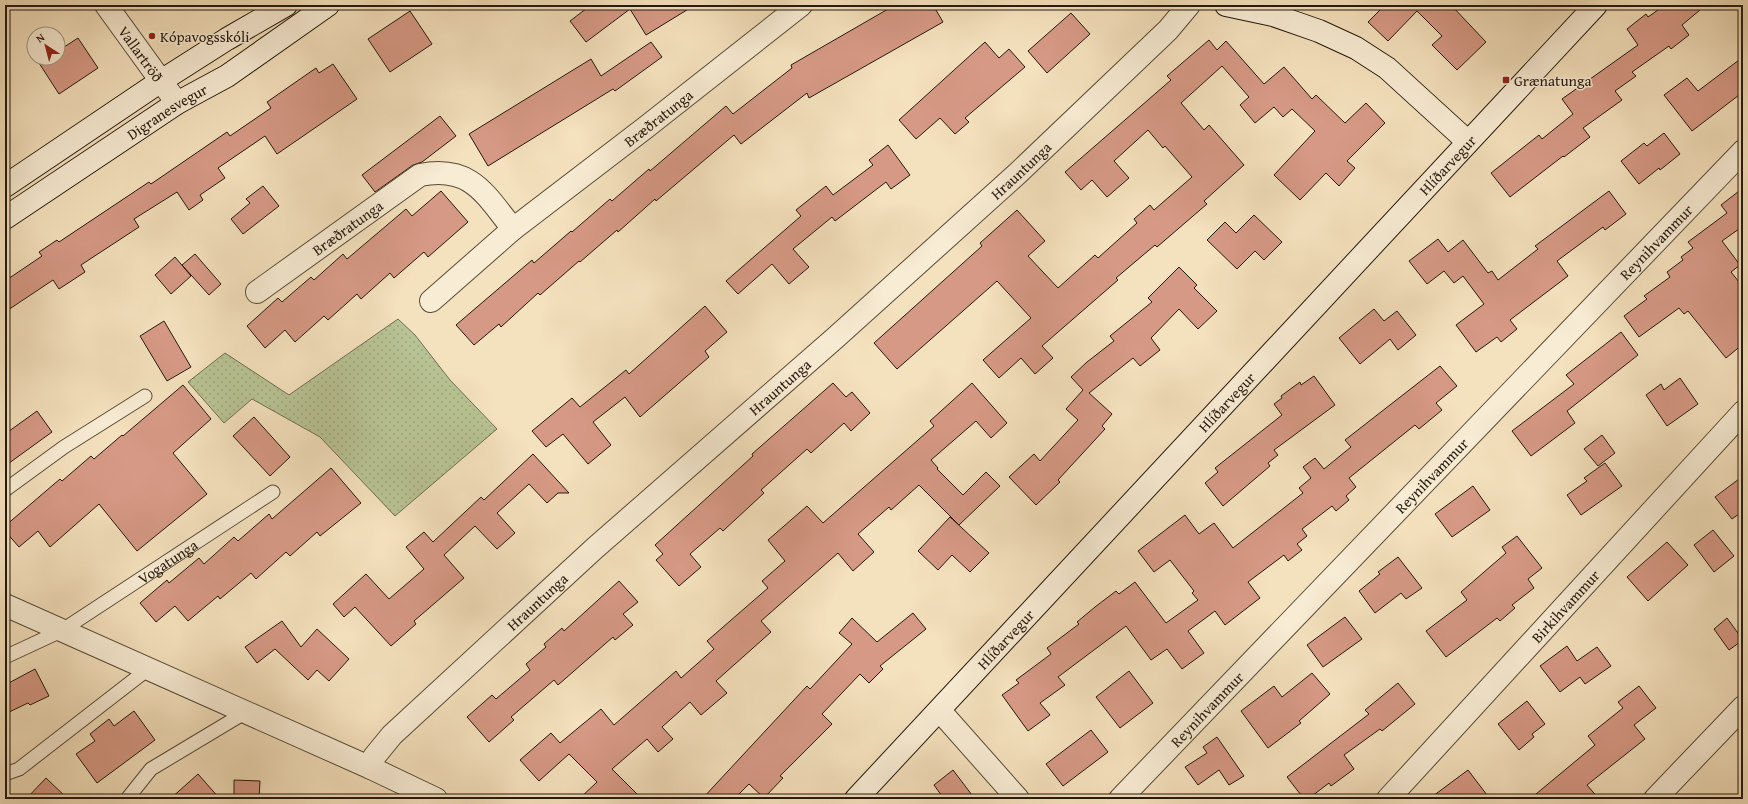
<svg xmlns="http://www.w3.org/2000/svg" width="1748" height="804" font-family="'Gentium Book Plus',serif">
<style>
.park{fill:url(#park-dots);stroke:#6e6e50}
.building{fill:#d69985;stroke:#25190c}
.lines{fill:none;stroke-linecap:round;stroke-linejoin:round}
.lane-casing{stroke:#594b38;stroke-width:15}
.street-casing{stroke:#594b38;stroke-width:24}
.secondary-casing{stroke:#25190c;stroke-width:24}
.lane{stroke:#f8ecd4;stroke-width:13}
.street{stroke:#f8ecd4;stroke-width:22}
.secondary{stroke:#f8ecd4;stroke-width:22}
.poi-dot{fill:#8f2418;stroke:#f8ecd4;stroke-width:1.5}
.labels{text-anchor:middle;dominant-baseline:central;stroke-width:3;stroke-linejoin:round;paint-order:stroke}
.poi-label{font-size:15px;fill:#25190c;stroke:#f8ecd4;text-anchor:start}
.street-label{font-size:15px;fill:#25190c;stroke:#f8ecd4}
</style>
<defs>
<pattern id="park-dots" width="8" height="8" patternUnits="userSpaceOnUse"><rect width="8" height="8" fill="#b8c394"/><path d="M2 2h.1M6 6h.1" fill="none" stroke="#9ea77e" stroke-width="1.8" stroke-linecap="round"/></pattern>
</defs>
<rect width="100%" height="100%" fill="#f4e1bd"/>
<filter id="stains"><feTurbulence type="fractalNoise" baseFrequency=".005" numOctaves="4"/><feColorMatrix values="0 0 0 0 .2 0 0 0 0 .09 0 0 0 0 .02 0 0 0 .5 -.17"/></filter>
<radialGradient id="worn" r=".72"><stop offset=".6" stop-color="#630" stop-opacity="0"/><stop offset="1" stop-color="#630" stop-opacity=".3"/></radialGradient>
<path class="park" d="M 398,319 L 415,335 L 450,380 L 497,429 L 395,516 L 320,437 L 252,399 L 224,423 L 188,382 L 225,353 L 289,395 Z"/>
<path class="building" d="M 591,5 L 695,5 L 646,35 L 630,9 L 586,42 L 570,21 Z
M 895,5 L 933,5 L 943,22 L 809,98 L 807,93 L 741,144 L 734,135 L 656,201 L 655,199 L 618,232 L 617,230 L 580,262 L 579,261 L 540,295 L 538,293 L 501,327 L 499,324 L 474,345 L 456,325 L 532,260 L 534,263 L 571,231 L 572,232 L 610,199 L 612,201 L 649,169 L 650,171 L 726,106 L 733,114 L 792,68 L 791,65 Z
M 1385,5 L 1451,5 L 1486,42 L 1457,70 L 1432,45 L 1442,36 L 1417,11 L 1388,41 L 1368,22 Z
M 1665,5 L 1706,5 L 1682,25 L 1689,35 L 1671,49 L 1669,46 L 1632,72 L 1636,76 L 1615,91 L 1622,100 L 1583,128 L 1590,137 L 1564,157 L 1563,156 L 1510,197 L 1491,173 L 1539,135 L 1542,139 L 1573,114 L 1562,99 L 1638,45 L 1627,29 L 1646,14 L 1648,17 Z
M 410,11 L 432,44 L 390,72 L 368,39 Z
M 1071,13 L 1090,34 L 1047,73 L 1028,51 Z
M 78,38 L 98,68 L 59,94 L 39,63 L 48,58 L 58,58 L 58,51 Z
M 1209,40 L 1217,50 L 1226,41 L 1264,84 L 1284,67 L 1312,99 L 1316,95 L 1345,123 L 1366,103 L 1385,123 L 1347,161 L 1355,168 L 1339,186 L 1326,173 L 1300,200 L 1274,175 L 1315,131 L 1292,109 L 1283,117 L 1274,107 L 1255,123 L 1240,105 L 1249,97 L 1222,66 L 1181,103 L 1204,130 L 1209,125 L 1244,165 L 1204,201 L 1207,204 L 1157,247 L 1155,245 L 1116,278 L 1118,280 L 1042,346 L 1053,358 L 1035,374 L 1021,358 L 999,378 L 983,360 L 1031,318 L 997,281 L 897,369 L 874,343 L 982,246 L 980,243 L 1017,210 L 1045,241 L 1028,256 L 1058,288 L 1095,255 L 1098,258 L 1137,223 L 1134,219 L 1150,205 L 1154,210 L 1192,177 L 1165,146 L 1163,148 L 1148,130 L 1114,161 L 1129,178 L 1107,197 L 1092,180 L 1081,190 L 1065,172 L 1171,80 L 1167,76 Z
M 651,42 L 662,57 L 615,91 L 613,89 L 488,166 L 469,134 L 591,59 L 601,76 Z
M 985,42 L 999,58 L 1009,49 L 1025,67 L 965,118 L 969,122 L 955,134 L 940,118 L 916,139 L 899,120 Z
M 1743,57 L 1743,92 L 1692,131 L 1664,95 L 1687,78 L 1698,91 Z
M 333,64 L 357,99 L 277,154 L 265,136 L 218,168 L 225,178 L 200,195 L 203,200 L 189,210 L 177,192 L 134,219 L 139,227 L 81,265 L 85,272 L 59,289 L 53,280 L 5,312 L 5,281 L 42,256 L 39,252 L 57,240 L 59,242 L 149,182 L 151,184 L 227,132 L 230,136 L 271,108 L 267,102 L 316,68 L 319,73 Z
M 440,116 L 456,136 L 422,162 L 413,165 L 375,192 L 362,175 Z
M 1664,133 L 1680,154 L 1660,170 L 1659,168 L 1639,184 L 1621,161 L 1644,143 L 1647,146 Z
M 888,145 L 910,175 L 891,189 L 886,182 L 835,221 L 832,217 L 793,249 L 809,267 L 789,284 L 772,264 L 738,294 L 726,281 L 801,216 L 796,210 L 826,186 L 833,195 L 873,165 L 869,160 Z
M 263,186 L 279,206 L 243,234 L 231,219 L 250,203 L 246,199 Z
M 1743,188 L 1743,234 L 1739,229 L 1722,241 L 1740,265 L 1731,272 L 1743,287 L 1743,344 L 1726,358 L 1688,311 L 1684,314 L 1679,308 L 1639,337 L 1624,316 L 1647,299 L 1644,296 L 1670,277 L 1667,272 L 1683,260 L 1681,257 L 1693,248 L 1688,242 L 1727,213 L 1721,205 Z
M 441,191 L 468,222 L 428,257 L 424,252 L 394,278 L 390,273 L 361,299 L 357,294 L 328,320 L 324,316 L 295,342 L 285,330 L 265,348 L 247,326 L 278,298 L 282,302 L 311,277 L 314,280 L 343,254 L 347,259 L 406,209 L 412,216 Z
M 1609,191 L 1626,214 L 1605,230 L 1603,227 L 1557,261 L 1568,276 L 1510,320 L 1517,329 L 1501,342 L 1497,337 L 1476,352 L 1456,325 L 1484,304 L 1463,276 L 1454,283 L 1444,271 L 1427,284 L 1409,261 L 1438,239 L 1448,252 L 1463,240 L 1488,273 L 1492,271 L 1498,280 L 1538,249 L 1535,246 Z
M 1254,215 L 1282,242 L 1264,260 L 1255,251 L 1237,269 L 1207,240 L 1225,222 L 1236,233 Z
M 195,254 L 221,284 L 209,295 L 182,265 Z
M 175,257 L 191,276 L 171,294 L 155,275 Z
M 1179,267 L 1197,285 L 1194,288 L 1217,311 L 1198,329 L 1179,309 L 1151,338 L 1160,350 L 1140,366 L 1133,358 L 1089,393 L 1112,414 L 1102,426 L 1105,429 L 1058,480 L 1060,482 L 1036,505 L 1009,477 L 1034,454 L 1040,461 L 1078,420 L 1066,409 L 1083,390 L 1071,377 L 1087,362 L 1114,341 L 1110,336 L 1152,302 L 1148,298 Z
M 705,306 L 727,332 L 705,351 L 709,357 L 640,417 L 625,397 L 593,422 L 611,445 L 588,464 L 563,434 L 546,447 L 532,431 L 572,398 L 580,407 L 626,370 L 629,374 Z
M 1374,309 L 1384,321 L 1397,311 L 1416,335 L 1398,350 L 1390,339 L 1360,364 L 1339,338 Z
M 164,321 L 191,367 L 167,381 L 140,336 Z
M 1621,332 L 1638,355 L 1567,411 L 1575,423 L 1531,456 L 1512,431 L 1574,384 L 1566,375 Z
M 1440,366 L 1457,386 L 1436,403 L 1442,410 L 1419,429 L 1415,425 L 1349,478 L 1356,487 L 1346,496 L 1349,500 L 1336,511 L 1332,506 L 1302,529 L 1307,536 L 1297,544 L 1302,550 L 1288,561 L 1284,555 L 1248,582 L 1260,598 L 1225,625 L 1215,611 L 1188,631 L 1204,653 L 1182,669 L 1167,649 L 1151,660 L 1126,626 L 1058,677 L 1065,685 L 1040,703 L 1050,715 L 1028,731 L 1002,695 L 1019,683 L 1016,680 L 1051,654 L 1047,648 L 1079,624 L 1077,622 L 1095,607 L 1116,591 L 1119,594 L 1135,582 L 1166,623 L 1198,600 L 1192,593 L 1194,591 L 1170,560 L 1154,572 L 1138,551 L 1185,515 L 1199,534 L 1214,523 L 1233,548 L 1303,493 L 1299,488 L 1311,478 L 1303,467 L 1315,458 L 1324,469 L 1351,447 L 1345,440 Z
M 1314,376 L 1335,405 L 1274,450 L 1278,455 L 1268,463 L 1270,466 L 1223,506 L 1205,483 L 1218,472 L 1215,468 L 1282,415 L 1274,404 L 1282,398 L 1281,396 L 1300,382 L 1301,385 Z
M 1680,378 L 1698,404 L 1667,426 L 1646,395 L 1661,384 L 1664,390 Z
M 833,383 L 846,397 L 852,392 L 870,413 L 851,431 L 844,423 L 811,453 L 807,449 L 761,490 L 764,493 L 723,531 L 720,528 L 690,554 L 701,567 L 679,586 L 656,560 L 663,554 L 655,545 L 753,456 L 752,454 Z
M 972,383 L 1007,423 L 991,438 L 976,421 L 931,460 L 938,468 L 937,469 L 963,495 L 986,472 L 1000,486 L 959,525 L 919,485 L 891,510 L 889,507 L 858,534 L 874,552 L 853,571 L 838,553 L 761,621 L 771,632 L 716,681 L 727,693 L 701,715 L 690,702 L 662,727 L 673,739 L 658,752 L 647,739 L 612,769 L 642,799 L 579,799 L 597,782 L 569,754 L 539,781 L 520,760 L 551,733 L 560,743 L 601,709 L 614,725 L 676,671 L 681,678 L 714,649 L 707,641 L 768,588 L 762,581 L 785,561 L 768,540 L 807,506 L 823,523 L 934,426 L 930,421 Z
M 183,385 L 211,419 L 173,453 L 207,494 L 137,551 L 99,504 L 50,547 L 38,531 L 19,547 L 5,531 L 5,526 L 60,479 L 62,481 L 91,456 L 94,459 L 122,435 L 123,436 Z
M 37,411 L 52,432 L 5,466 L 5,434 Z
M 254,417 L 290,457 L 270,476 L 233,436 Z
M 1602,435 L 1615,453 L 1598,466 L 1584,449 Z
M 533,454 L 569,493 L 558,493 L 547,503 L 529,484 L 497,513 L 515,533 L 497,549 L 475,526 L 444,555 L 464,578 L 414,621 L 416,624 L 391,646 L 355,607 L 344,617 L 333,604 L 366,574 L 389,599 L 424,569 L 406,547 L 424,532 L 433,542 L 481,497 L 484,500 Z
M 1605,463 L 1622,486 L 1581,515 L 1567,495 L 1587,481 L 1584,478 Z
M 331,468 L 361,503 L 320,536 L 317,532 L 290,556 L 286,552 L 256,579 L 251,573 L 220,599 L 218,596 L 188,621 L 175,606 L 156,622 L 140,603 L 167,580 L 169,583 L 199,558 L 204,564 L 234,537 L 238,541 L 269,514 L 272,519 Z
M 1743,476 L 1743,511 L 1732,519 L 1715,497 Z
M 1473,486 L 1490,510 L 1452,537 L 1435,514 Z
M 950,517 L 989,553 L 970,572 L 952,555 L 938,570 L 918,551 Z
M 1713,530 L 1734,556 L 1714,572 L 1694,545 Z
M 1517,536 L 1542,568 L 1528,579 L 1534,588 L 1512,605 L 1515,608 L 1500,621 L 1497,618 L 1446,657 L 1426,631 L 1467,600 L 1461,592 L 1506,553 L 1502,547 Z
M 1667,542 L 1688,565 L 1648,601 L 1627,577 Z
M 1398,557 L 1422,588 L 1406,599 L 1401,593 L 1375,613 L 1359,591 L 1380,574 L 1378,572 Z
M 619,581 L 638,602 L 623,614 L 633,625 L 615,640 L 613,637 L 558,685 L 554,680 L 511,717 L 514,720 L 489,742 L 467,717 L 492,695 L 496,699 L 530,670 L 526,664 L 546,647 L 544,644 L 562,628 L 564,631 Z
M 913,613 L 926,629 L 880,666 L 883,669 L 869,683 L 860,674 L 822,714 L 832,724 L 780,776 L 783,778 L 764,798 L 749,784 L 734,799 L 702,799 L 807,686 L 810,689 L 852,644 L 839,633 L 852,618 L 877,642 Z
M 1345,617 L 1362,639 L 1323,667 L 1307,645 Z
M 1727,618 L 1743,640 L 1729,650 L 1714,629 Z
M 282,621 L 301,647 L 317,629 L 349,659 L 329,681 L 317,670 L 308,680 L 275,649 L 257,663 L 245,647 Z
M 1567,646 L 1577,661 L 1597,647 L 1611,666 L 1585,684 L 1580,677 L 1560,692 L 1540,666 Z
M 35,669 L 49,696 L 30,705 L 28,703 L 5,714 L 5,685 Z
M 1129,671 L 1153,703 L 1120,728 L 1096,697 Z
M 1312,673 L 1330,694 L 1299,721 L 1301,723 L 1268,748 L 1241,711 L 1274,686 L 1282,697 Z
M 1398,683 L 1415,704 L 1382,731 L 1380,729 L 1344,755 L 1354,769 L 1331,786 L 1329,783 L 1308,799 L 1304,799 L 1287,777 L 1369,714 L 1365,710 Z
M 1639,686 L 1656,708 L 1634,725 L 1645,739 L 1587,785 L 1599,799 L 1530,799 L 1595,745 L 1588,736 L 1623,708 L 1618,702 Z
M 1527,701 L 1545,724 L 1532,734 L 1534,737 L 1519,750 L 1498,724 Z
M 134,711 L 155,740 L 97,783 L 76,754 L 95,741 L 90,734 L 109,719 L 114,726 Z
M 1091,730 L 1108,752 L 1063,786 L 1046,764 Z
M 1217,737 L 1244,776 L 1229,785 L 1219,770 L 1198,785 L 1185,767 L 1207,753 L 1203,747 Z
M 953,770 L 975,799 L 944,799 L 934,785 Z
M 1468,770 L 1490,799 L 1429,799 Z
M 198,774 L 220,799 L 170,799 Z
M 46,778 L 68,799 L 26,799 Z
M 234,780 L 260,781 L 259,799 L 234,799 Z"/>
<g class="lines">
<g class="lane-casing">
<g id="lane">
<path d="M 5,490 L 64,447 L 145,396"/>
<path id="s1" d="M 5,657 L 61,631 L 273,492"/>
<path d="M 5,774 L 19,769 L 148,669"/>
<path d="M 127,799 L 151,769 L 246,712"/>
</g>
</g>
<g class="street-casing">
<g id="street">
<path id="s2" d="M 106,5 L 177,103"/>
<path id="s3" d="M 257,292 L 420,175 C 471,165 485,194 513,229"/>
<path id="s4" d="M 431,301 L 513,229 L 645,128 L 801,5"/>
<path d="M 5,605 L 371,768 L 436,799"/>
<path d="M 940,711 L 1018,799"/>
<path id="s5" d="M 371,768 L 374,757 L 392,735 L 595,548 L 834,339 L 1017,174 L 1168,30 L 1189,5"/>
<path id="s6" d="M 1120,799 L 1743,151"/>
<path id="s7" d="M 1388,799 L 1743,412"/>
<path d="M 1655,799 L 1743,707"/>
</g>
</g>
<g class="secondary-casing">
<g id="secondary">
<path d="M 1226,5 L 1273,15 L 1319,31 L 1356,48 L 1387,68 L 1467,141"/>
<path d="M 5,186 L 161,81 L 227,39 L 286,5"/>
<path id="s8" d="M 5,218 L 177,103 L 227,76 L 328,5"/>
<path id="s9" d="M 856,799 L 1596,5"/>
</g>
</g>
<use href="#lane" class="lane"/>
<use href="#street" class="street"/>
<use href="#secondary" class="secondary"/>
</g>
<g class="poi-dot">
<circle cx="152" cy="36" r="4"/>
<rect x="1502" y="76" width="8" height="8" rx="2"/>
</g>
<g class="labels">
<g class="poi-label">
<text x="160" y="36">Kópavogsskóli</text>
<text x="1514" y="80">Grænatunga</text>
</g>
<g class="street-label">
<text stroke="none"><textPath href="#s2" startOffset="60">Vallartröð</textPath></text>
<text stroke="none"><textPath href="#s8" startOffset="194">Digranesvegur</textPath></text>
<text stroke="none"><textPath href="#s4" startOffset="292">Bræðratunga</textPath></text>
<text stroke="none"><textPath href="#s9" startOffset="867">Hlíðarvegur</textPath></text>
<text stroke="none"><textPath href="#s5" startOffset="885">Hrauntunga</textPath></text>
<text stroke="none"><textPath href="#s3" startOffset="111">Bræðratunga</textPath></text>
<text stroke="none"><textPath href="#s6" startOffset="773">Reynihvammur</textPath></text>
<text stroke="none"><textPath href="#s5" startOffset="561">Hrauntunga</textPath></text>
<text stroke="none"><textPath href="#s9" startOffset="543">Hlíðarvegur</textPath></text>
<text stroke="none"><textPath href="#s6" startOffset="449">Reynihvammur</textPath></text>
<text stroke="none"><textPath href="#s1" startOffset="189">Vogatunga</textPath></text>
<text stroke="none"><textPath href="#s5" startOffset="237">Hrauntunga</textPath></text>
<text stroke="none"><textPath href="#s7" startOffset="262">Birkihvammur</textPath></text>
<text stroke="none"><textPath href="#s9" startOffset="219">Hlíðarvegur</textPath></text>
<text stroke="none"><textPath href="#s6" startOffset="125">Reynihvammur</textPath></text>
</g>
</g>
<rect width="1748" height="804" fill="none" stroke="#f4e1bd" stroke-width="20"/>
<rect x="6" y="6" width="1736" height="792" fill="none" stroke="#25190c" stroke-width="2"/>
<rect x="10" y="10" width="1728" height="784" fill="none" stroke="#25190c"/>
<g transform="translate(46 46) rotate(324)"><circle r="19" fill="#f8ecd4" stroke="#a49884"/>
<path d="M0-3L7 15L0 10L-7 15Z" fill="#8f2418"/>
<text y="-6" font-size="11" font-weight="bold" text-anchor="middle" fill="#25190c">N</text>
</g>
<rect width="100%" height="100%" filter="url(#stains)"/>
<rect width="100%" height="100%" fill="url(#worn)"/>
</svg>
